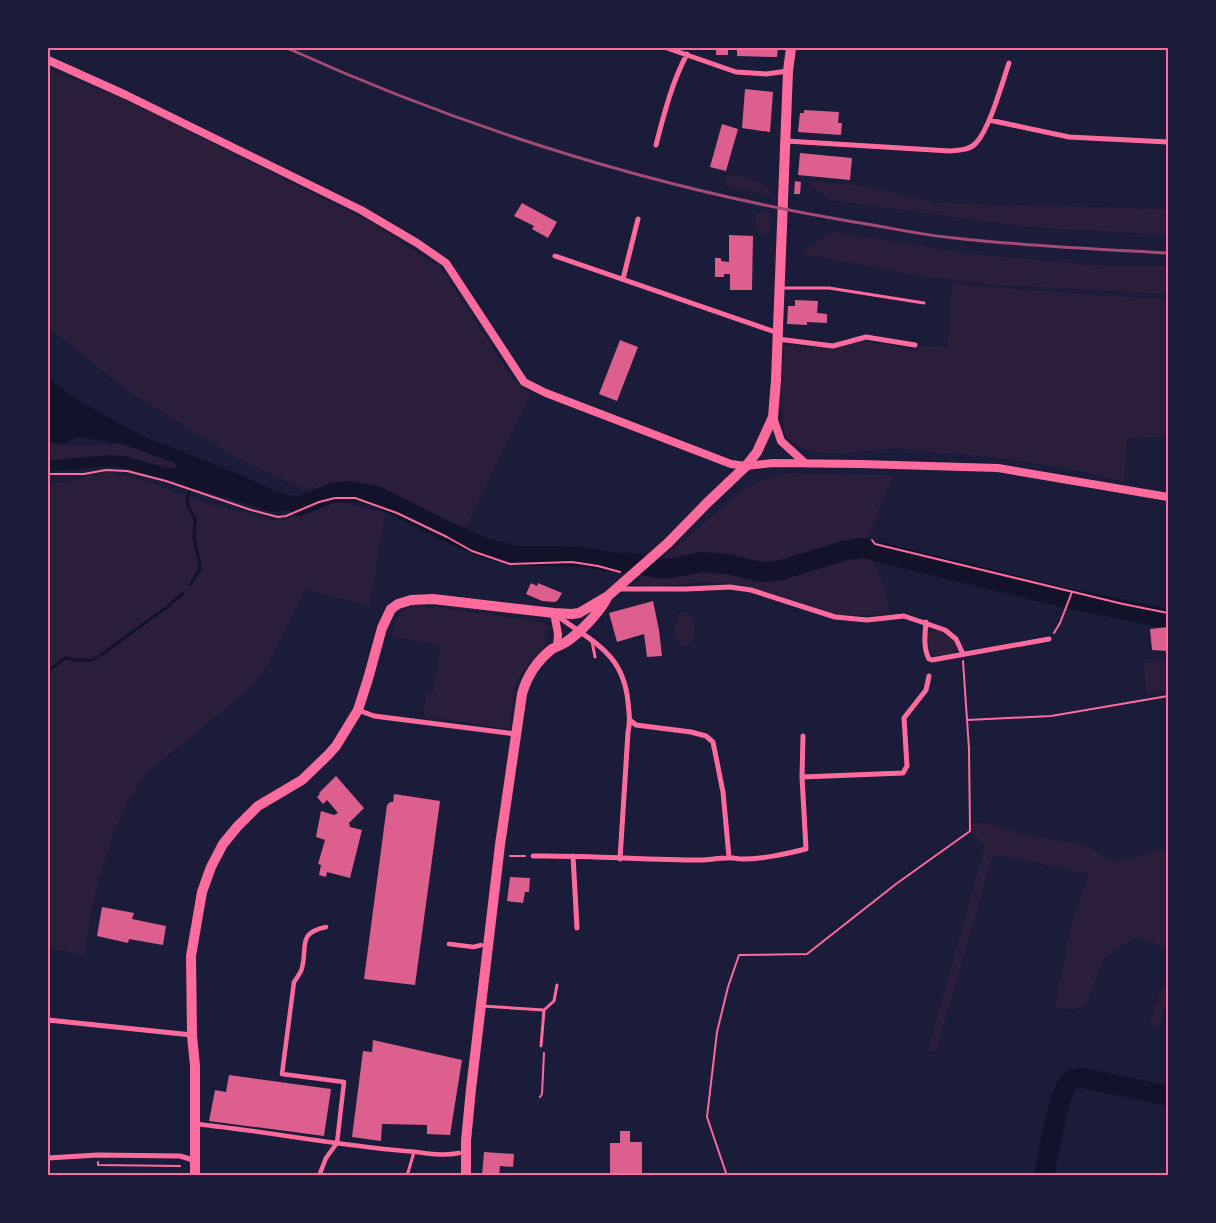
<svg xmlns="http://www.w3.org/2000/svg" width="1216" height="1223" font-family="Ubuntu,sans-serif">
<style>
.green{fill:#2a1e3b}
.water{fill:#12122b}
.lines{fill:none;stroke-linecap:round;stroke-linejoin:round}
.stream{stroke:#12122b;stroke-width:3}
.canal{stroke:#12122b;stroke-width:11}
.river{stroke:#12122b;stroke-width:20}
.building{fill:#dd5f8e}
.path{stroke:#ff6b9d;stroke-width:2}
.service{stroke:#ff6b9d;stroke-width:3}
.pedestrian{stroke:#ff6b9d;stroke-width:4.5}
.minor{stroke:#ff6b9d;stroke-width:5}
.tertiary{stroke:#ff6b9d;stroke-width:8}
.primary{stroke:#ff6b9d;stroke-width:10}
.rail{stroke:#a44b75;stroke-width:3}
.neatline{fill:none;stroke:#ff6b9d;stroke-width:2}
</style>
<rect width="100%" height="100%" fill="#1b1b3a"/>
<path class="green" d="M 48,69 L 123,99 L 371,222 L 440,267 L 514,381 L 531,394 L 466,527 L 451,524 L 377,488 L 354,485 L 306,490 L 242,461 L 130,393 L 48,327 Z
M 728,174 C 742,178 770,179 771,196 L 725,186 Z
M 806,181 L 859,185 L 936,203 L 1168,209 L 1168,235 L 1027,227 L 830,200 Z
M 761,211 L 770,213 L 769,235 C 755,234 755,227 756,214 Z
M 833,232 L 972,254 L 1092,265 L 1168,266 L 1168,294 L 997,285 L 924,277 L 799,253 Z
M 952,284 L 1095,295 L 1168,299 L 1168,436 L 1127,439 L 1124,482 C 1065,465 1005,458 944,453 C 926,452 905,448 887,449 C 860,451 808,461 788,439 C 777,427 783,364 784,345 L 832,349 L 864,341 L 913,350 L 923,346 L 947,348 Z
M 48,443 L 62,445 L 123,444 L 175,463 L 177,469 L 116,455 L 53,462 L 48,461 Z
M 107,472 L 147,481 L 208,504 L 275,520 L 286,519 L 334,501 L 385,513 L 370,606 L 305,590 L 269,662 L 251,688 L 146,773 L 129,799 L 112,837 L 94,896 L 84,955 L 48,948 L 48,483 L 60,483 Z
M 791,473 L 893,475 L 889,487 L 863,546 C 877,564 887,590 890,613 L 876,615 L 837,615 L 742,585 L 701,582 L 656,587 L 632,585 L 742,491 L 756,482 Z
M 418,605 L 543,622 L 549,629 L 544,635 L 547,643 L 516,681 L 509,729 L 423,716 L 426,693 L 433,692 L 441,645 L 392,636 C 396,617 398,610 418,605 Z
M 681,612 L 687,612 C 698,620 697,640 685,647 L 680,645 L 674,634 L 677,615 Z
M 935,629 C 945,632 957,639 957,651 C 949,658 937,657 929,652 L 928,632 Z
M 1168,661 L 1168,690 L 1146,693 L 1144,663 Z
M 974,823 L 991,824 L 1023,834 L 1089,846 L 1106,859 L 1120,861 L 1160,849 L 1168,853 L 1168,949 L 1137,936 L 1104,958 L 1086,1005 L 1075,1009 L 1055,1008 L 1072,921 L 1089,874 L 1000,855 L 992,858 L 936,1051 L 928,1051 L 985,846 L 972,832 Z
M 1168,979 L 1168,1008 L 1166,1008 L 1156,1028 L 1149,1025 L 1159,995 Z"/>
<path class="water" d="M 48,377 L 74,398 L 142,436 L 243,476 L 277,492 L 296,497 L 299,506 L 296,509 L 272,512 L 175,482 L 177,469 L 175,463 L 123,444 L 77,437 L 63,445 L 48,440 Z"/>
<g class="lines">
<path class="stream" d="M 190,585 L 200,569 L 200,564 L 194,538 L 195,519 L 188,506 L 187,499 L 191,487
M 101,655 L 167,607 L 183,593
M 78,660 L 92,660 L 97,657
M 48,671 L 65,658 L 76,660"/>
<path class="canal" d="M 48,466 L 104,461 L 126,462 L 169,475 L 191,471"/>
<path class="river" d="M 299,506 L 332,493 L 350,491 L 377,496 L 446,531 L 482,547 L 515,556 L 555,556 L 585,557 L 610,562 L 632,563 L 656,568 L 672,568 L 702,562 L 727,564 L 762,572 L 778,571 L 846,550 L 863,548 L 1067,598 L 1168,619
M 1044,1176 C 1048,1158 1058,1093 1069,1082 C 1074,1078 1077,1078 1083,1078 L 1168,1096"/>
</g>
<path class="building" d="M 705,48 L 728,48 L 728,55 L 716,55 L 716,50 L 705,49 Z
M 737,48 L 778,48 L 777,57 L 737,56 Z
M 745,89 L 773,92 L 770,132 L 742,128 Z
M 804,110 L 839,112 L 838,123 L 842,123 L 841,135 L 798,132 L 800,113 L 804,113 Z
M 722,124 L 738,129 L 726,171 L 710,167 Z
M 800,153 L 852,158 L 850,180 L 798,175 Z
M 795,181 L 801,182 L 800,194 L 794,194 Z
M 522,203 L 557,222 L 548,238 L 532,229 L 534,226 L 514,216 Z
M 729,235 L 753,236 L 752,290 L 730,290 L 730,274 L 724,274 L 724,277 L 715,277 L 715,258 L 721,258 L 721,261 L 729,262 Z
M 795,300 L 818,301 L 817,313 L 827,314 L 827,323 L 807,322 L 807,325 L 787,324 L 788,306 L 795,306 Z
M 620,340 L 638,347 L 617,401 L 599,394 Z
M 531,583 L 537,586 L 538,583 L 562,593 L 558,600 L 555,602 L 542,601 L 526,594 Z
M 653,601 L 659,630 L 662,656 L 647,657 L 644,634 L 617,642 L 609,613 Z
M 1168,627 L 1168,651 L 1152,650 L 1150,629 Z
M 336,776 L 364,808 L 349,823 L 350,827 L 362,830 L 350,878 L 327,872 L 326,877 L 319,875 L 321,865 L 318,864 L 325,840 L 316,837 L 321,811 L 334,815 L 338,813 L 327,800 L 323,804 L 317,797 L 320,794 L 319,793 Z
M 394,794 L 440,801 L 415,985 L 364,979 L 387,805 L 390,802 L 393,802 Z
M 510,877 L 530,878 L 529,892 L 525,892 L 523,903 L 507,901 Z
M 102,907 L 134,913 L 132,919 L 166,926 L 163,945 L 129,939 L 128,943 L 97,936 Z
M 373,1040 L 462,1060 L 450,1135 L 427,1134 L 427,1125 L 382,1124 L 381,1141 L 352,1137 L 363,1051 L 372,1052 Z
M 229,1075 L 331,1089 L 324,1136 L 209,1121 L 215,1090 L 226,1092 Z
M 620,1131 L 630,1131 L 630,1142 L 642,1142 L 642,1176 L 610,1176 L 610,1143 L 620,1143 Z
M 484,1152 L 514,1154 L 513,1167 L 500,1166 L 499,1176 L 482,1175 Z"/>
<g class="lines">
<path class="path" d="M 48,474 L 84,474 L 106,470 L 127,471 L 166,481 L 251,510 L 278,517 L 286,516 L 319,502 L 335,498 L 355,498 L 397,513 L 447,537 L 472,551 L 510,564 L 572,562 L 598,566 L 620,572
M 872,540 L 875,544 L 1123,604 L 1168,613
M 1054,633 L 1060,623 L 1072,592
M 967,720 L 1051,716 L 1168,696
M 510,856 L 525,856
M 540,1097 L 542,1094 L 544,1053
M 98,1162 L 98,1165 L 180,1166
M 727,1176 L 707,1117 L 717,1032 L 728,987 L 739,955 L 807,954 L 896,884 L 970,831 L 969,749 L 963,661"/>
<path class="service" d="M 781,288 L 829,288 L 924,303
M 592,641 L 595,657
M 482,1006 L 544,1010 L 541,1046
M 544,1010 L 554,1001 L 557,985
M 407,1176 L 414,1152"/>
<path class="pedestrian" d="M 449,944 L 474,947 L 481,945
M 195,1124 C 265,1131 334,1145 405,1151 C 423,1152 441,1157 459,1153
M 319,1176 L 326,1158 L 337,1143 L 344,1082 L 282,1074 L 294,982 C 296,979 299,975 301,971 C 309,950 295,933 326,927"/>
<path class="minor" d="M 667,48 L 736,72 L 766,74 L 788,71
M 989,120 L 1069,137 L 1168,142
M 786,141 L 950,151 C 959,150 970,150 976,143 C 990,128 1002,83 1009,63
M 656,145 C 664,114 672,82 687,54
M 555,256 L 778,333
M 623,279 L 638,219
M 778,339 L 833,346 L 866,337 L 915,345
M 617,589 L 687,589 L 730,587 L 751,590 L 835,617 L 867,620 L 904,616 L 945,630 L 956,639 L 963,654
M 555,614 C 591,642 623,651 628,702 C 629,714 631,720 628,732 L 620,859
M 926,622 C 925,634 923,648 929,659 L 932,660 L 1049,639
M 358,710 L 374,716 L 516,734
M 631,721 L 636,725 L 691,732 L 706,736 L 713,742 L 723,792 L 729,857
M 802,777 L 903,773 L 907,766 L 904,718 L 926,690 L 929,676
M 533,856 C 589,855 644,860 701,860 C 709,860 718,858 727,858 C 732,857 737,859 742,859 C 764,859 785,854 806,849 L 802,777 L 803,736
M 573,856 L 577,928
M 48,1020 L 192,1035
M 48,1158 L 97,1155 L 180,1156 L 190,1159 L 194,1163"/>
<path class="tertiary" d="M 48,60 L 126,95 L 361,210 L 417,243 L 446,263 L 524,382 L 546,393 L 731,464 L 746,466 L 773,463 L 861,464 L 998,468 L 1168,497
M 773,417 L 781,441 L 805,463
M 554,613 L 558,634 L 557,647"/>
<path class="primary" d="M 195,1176 L 195,1066 L 192,1036 L 191,956 L 202,892 L 211,867 L 223,844 L 237,827 L 258,806 L 302,780 L 328,755 L 336,746 L 358,710 L 368,679 L 382,628 L 391,609 L 398,604 L 411,600 L 433,599 L 554,613 L 572,614 L 579,613 L 608,596 L 668,543 L 707,503 L 746,466 L 757,452 L 773,417 L 776,380 L 788,71 L 791,48
M 466,1176 L 466,1141 L 471,1089 L 500,845 L 522,694 C 527,676 538,660 552,649 C 557,646 562,645 566,642 C 580,633 601,611 608,596"/>
<path class="rail" d="M 287,48 C 468,130 659,189 854,222 C 887,227 921,235 954,238 C 1025,246 1097,249 1168,253"/>
</g>
<rect width="1216" height="1223" fill="none" stroke="#1b1b3a" stroke-width="98"/>
<rect x="49" y="49" width="1118" height="1125" class="neatline"/>
</svg>
